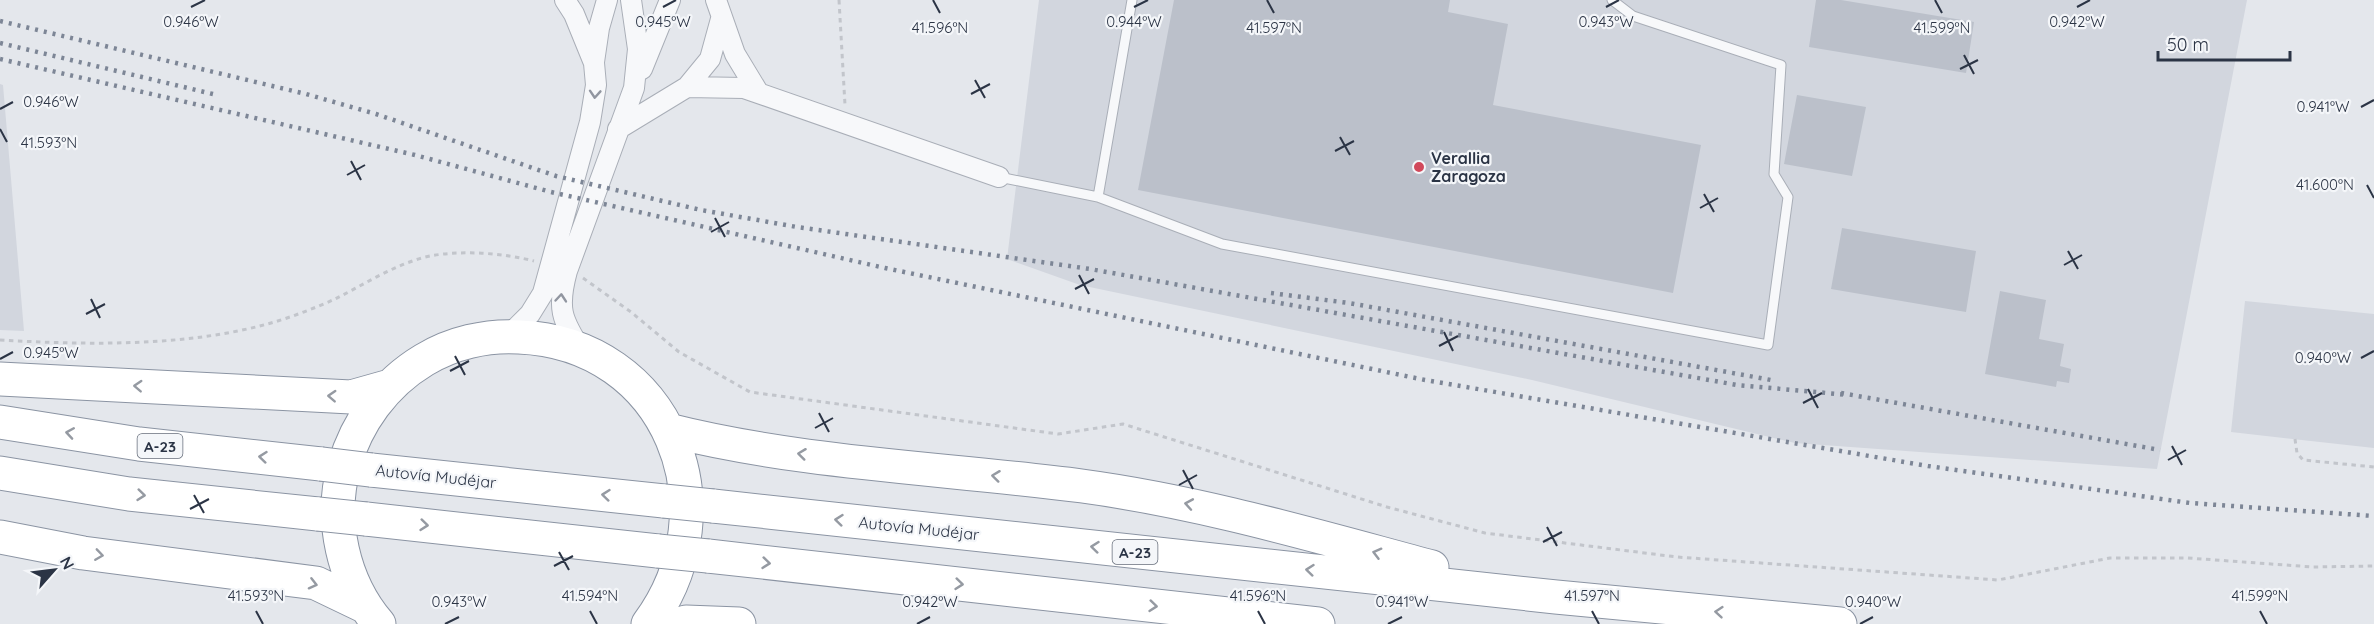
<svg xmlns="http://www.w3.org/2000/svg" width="2374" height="624" font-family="Quicksand,sans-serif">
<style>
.built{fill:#d2d6de}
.building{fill:#bbc0ca}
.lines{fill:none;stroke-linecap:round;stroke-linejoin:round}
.lane-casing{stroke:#a9aeb7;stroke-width:11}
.street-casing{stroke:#a9aeb7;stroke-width:22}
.highway-casing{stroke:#8b94a3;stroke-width:35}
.path{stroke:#c2c5cb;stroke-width:3;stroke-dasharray:4.5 4.5;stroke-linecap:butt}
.lane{stroke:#f7f8fa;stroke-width:9}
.street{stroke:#f7f8fa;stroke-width:20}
.highway{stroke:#fff;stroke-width:33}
.rail{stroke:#7d8696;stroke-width:4.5;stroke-dasharray:3 6;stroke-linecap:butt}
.highway-bridge-casing{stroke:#8b94a3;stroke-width:35;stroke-linecap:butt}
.highway-bridge{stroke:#fff;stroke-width:33}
.oneway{stroke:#9196a0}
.oneway2{stroke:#959aa2}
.ticks{fill:none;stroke:#2b3445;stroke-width:2}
.poi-dot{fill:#d1495b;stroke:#f4f6f9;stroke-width:2}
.labels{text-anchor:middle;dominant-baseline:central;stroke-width:4.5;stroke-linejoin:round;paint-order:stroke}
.shield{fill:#f4f6f9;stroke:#676e7b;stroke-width:1.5}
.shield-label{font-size:15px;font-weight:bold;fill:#2b3445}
.poi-label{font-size:16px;font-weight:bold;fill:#2b3445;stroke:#f4f6f9;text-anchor:start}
.street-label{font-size:16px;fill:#2b3445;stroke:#f4f6f9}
.ticks-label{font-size:15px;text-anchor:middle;fill:#2b3445;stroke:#f4f6f9;stroke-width:4.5;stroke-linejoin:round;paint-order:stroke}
</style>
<rect width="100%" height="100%" fill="#e4e7ec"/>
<path class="built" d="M 1039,0 L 2247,0 L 2157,469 L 1795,443 L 1532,380 L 1080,285 L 1007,259 Z
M 0,84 L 3,85 L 24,331 L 0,330 Z
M 2245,301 L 2374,314 L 2374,448 L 2231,432 Z"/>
<path class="building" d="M 1174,0 L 1450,0 L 1448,12 L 1508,24 L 1493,105 L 1701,145 L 1673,293 L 1138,190 Z
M 1816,0 L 1841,0 L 1974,22 L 1966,73 L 1809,47 Z
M 1797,95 L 1866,107 L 1852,176 L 1784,164 Z
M 1842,228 L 1976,251 L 1966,312 L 1831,289 Z
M 2000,291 L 2046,300 L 2039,339 L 2064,344 L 2060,366 L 2071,369 L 2069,383 L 2057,381 L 2056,387 L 1985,374 Z"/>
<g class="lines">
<g class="lane-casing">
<path id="lane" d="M 999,177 L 1098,197 L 1132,0
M 1098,197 L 1222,244 L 1768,345 L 1788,197 L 1774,174 L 1781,65 L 1633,16 L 1612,0"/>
</g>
<g class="street-casing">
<path id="street" d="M 716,0 L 735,54 L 758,92
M 594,62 L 599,28 L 607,0
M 642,69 L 670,0
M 687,87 L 710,59 L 721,19
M 618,129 L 687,87 L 744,88 L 999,177
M 508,336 L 530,314 L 543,293 L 590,122 L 596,85 L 594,63 L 574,14 L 565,0
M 582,351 C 561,319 557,308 567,271 L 634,88 L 638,49 L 631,0"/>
</g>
<g class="highway-casing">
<path id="highway" d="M 0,379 L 351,397 L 390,386
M 0,422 L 139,444 L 321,464
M 668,430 C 803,464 945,468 1082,486 C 1201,502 1316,536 1432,567
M 371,470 L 664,501
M 0,473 L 129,494 L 318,514
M 713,506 L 1556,597 L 1840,624
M 366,519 L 658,551
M 0,537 L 83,553 L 316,583 L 366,607
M 708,556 L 1318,624
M 379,624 C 343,582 329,520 344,466 C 357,422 384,384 424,360 C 452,343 486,335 519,337 C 669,343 734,508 648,624
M 680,624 L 686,622 L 739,624"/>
</g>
<path class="path" d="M 839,0 L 845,105
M 583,278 L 631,312 L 679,352 L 750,392 L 1058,434 L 1123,424 L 1387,507 L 1485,533 L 1677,557 L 1998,580 L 2110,558 L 2188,558 L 2313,567 L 2374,566
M 0,340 C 88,345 186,347 271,323 C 292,317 315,308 335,299 C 365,284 397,263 430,256 C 462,250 503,253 534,261
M 2295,439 L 2297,453 L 2303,460 L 2374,467"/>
<use href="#lane" class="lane"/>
<use href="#street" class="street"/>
<use href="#highway" class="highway"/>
<path class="rail" d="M 0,21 L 306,94 L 376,114 L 556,176 L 701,210 L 797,227 L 1090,269 L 1737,385 L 1849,395
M 0,43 L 217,95
M 0,59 L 415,155 L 551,192 L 885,268 L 1425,380 L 1928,466 L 2190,503 L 2374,516
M 1271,293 L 1349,303 L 1771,380
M 1841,393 L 2160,450"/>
<g class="highway-bridge-casing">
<path id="highway-bridge" d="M 321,464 L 371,470
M 664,501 L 713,506
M 318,514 L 366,519
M 658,551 L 708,556"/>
</g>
<use href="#highway-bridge" class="highway-bridge"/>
</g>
<defs><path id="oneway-chevron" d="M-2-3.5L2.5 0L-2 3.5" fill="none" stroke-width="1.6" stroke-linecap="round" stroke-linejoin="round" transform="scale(1.5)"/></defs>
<g class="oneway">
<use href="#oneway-chevron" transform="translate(595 94) rotate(94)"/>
<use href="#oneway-chevron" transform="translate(561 298) rotate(-85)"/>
</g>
<g class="oneway2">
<use href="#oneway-chevron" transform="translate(138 386) rotate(-177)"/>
<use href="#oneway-chevron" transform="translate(332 396) rotate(-177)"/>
<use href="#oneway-chevron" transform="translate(70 433) rotate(-171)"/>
<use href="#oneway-chevron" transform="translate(802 454) rotate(-173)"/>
<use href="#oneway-chevron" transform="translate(263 457) rotate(-174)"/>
<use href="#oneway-chevron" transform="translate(996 476) rotate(-173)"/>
<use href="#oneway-chevron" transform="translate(141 495) rotate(6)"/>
<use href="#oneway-chevron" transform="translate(606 495) rotate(-174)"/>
<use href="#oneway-chevron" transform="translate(1189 504) rotate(-170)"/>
<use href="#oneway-chevron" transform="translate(839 520) rotate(-174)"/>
<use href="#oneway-chevron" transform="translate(424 525) rotate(6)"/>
<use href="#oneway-chevron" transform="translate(1095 547) rotate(-174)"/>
<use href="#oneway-chevron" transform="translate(1377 553) rotate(-165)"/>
<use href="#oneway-chevron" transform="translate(99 555) rotate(8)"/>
<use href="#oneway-chevron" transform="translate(766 563) rotate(6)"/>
<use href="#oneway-chevron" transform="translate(1310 570) rotate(-174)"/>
<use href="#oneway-chevron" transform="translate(313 584) rotate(14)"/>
<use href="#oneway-chevron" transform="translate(959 584) rotate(6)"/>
<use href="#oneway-chevron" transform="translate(1153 606) rotate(6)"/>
<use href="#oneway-chevron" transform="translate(1719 612) rotate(-175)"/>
</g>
<path class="ticks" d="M 933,0 L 940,13M 1267,0 L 1274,13M 1935,0 L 1942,13M 191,7 L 205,0M 663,7 L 676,0M 1134,7 L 1148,0M 1606,7 L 1619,0M 2077,7 L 2090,0M 1964,55 L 1974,74M 1960,69 L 1978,60M 975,80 L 985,98M 971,94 L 990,84M 2361,107 L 2374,100M 0,109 L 13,102M 0,129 L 7,142M 1340,137 L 1350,155M 1335,151 L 1354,141M 351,161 L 361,180M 347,175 L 365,165M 2367,185 L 2374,198M 1704,194 L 1714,212M 1700,208 L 1718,198M 715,218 L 725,237M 711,232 L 729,222M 2068,251 L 2078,269M 2064,265 L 2082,255M 1079,275 L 1089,294M 1075,289 L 1094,279M 91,299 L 100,318M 86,314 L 105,304M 1444,332 L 1453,351M 1439,346 L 1458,336M 455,356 L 465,375M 2361,358 L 2374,351M 0,359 L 13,352M 450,371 L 469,361M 1808,389 L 1818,408M 1803,403 L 1822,393M 819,413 L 829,432M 815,428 L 833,418M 2172,446 L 2182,465M 2168,460 L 2186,450M 1183,470 L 1193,489M 1179,485 L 1197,475M 194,495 L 204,513M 190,509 L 209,499M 1547,527 L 1557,546M 1543,542 L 1562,532M 559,552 L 569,570M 554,566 L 573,556M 256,611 L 263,624M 590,611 L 597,624M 1258,611 L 1265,624M 1592,611 L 1599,624M 2260,611 L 2267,624M 445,624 L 459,617M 917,624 L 930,617M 1388,624 L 1402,617M 1860,624 L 1873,617"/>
<circle class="poi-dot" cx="1419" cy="167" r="6"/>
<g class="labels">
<g class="shield">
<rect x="137.5" y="434" width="45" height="24" rx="4.5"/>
<rect x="1112.5" y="540" width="45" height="24" rx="4.5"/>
</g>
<g class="shield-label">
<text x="160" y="446">A-23</text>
<text x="1135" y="552">A-23</text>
</g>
<g class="poi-label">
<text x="1431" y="158">Verallia<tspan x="1431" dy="18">Zaragoza</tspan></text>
</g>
<g class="street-label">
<text transform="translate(436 476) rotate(6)">Autovía Mudéjar</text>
<text transform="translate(919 528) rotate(6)">Autovía Mudéjar</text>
</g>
</g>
<g class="ticks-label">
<text x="191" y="27">0.946°W</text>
<text x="663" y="27">0.945°W</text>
<text x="1134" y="27">0.944°W</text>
<text x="2077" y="27">0.942°W</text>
<text x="1606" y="27">0.943°W</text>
<text x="940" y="33">41.596°N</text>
<text x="1274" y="33">41.597°N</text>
<text x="1942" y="33">41.599°N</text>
<text x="51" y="107">0.946°W</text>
<text x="2323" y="112">0.941°W</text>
<text x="49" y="148">41.593°N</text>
<text x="2325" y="190">41.600°N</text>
<text x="51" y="358">0.945°W</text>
<text x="2323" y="363">0.940°W</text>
<text x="256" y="601">41.593°N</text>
<text x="590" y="601">41.594°N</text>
<text x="1258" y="601">41.596°N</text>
<text x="1592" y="601">41.597°N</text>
<text x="2260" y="601">41.599°N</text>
<text x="459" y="607">0.943°W</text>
<text x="930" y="607">0.942°W</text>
<text x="1402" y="607">0.941°W</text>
<text x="1873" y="607">0.940°W</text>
</g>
<g transform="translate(54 570) rotate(62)" stroke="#f4f6f9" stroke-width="4.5" paint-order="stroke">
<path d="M0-4.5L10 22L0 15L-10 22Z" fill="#2b3445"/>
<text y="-9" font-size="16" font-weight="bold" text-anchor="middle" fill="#2b3445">N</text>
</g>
<path d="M2158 51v9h132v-9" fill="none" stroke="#2b3445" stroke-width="3"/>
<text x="2167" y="51" font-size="18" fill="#2b3445" stroke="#f4f6f9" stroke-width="4.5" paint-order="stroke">50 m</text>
</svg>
